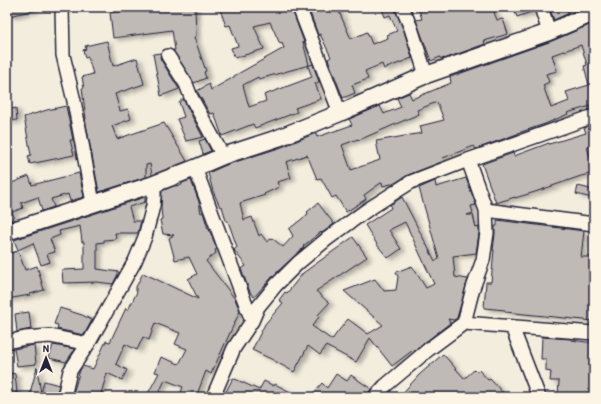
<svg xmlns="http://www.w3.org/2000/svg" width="601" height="404" font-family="'Patrick Hand',sans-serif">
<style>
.building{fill:#bfbab6;stroke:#22223b;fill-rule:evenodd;filter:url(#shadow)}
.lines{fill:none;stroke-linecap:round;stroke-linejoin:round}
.minor-casing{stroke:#22223b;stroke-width:16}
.tertiary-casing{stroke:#22223b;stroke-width:19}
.minor{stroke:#fcf5e5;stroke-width:13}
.tertiary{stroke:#fcf5e5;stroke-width:16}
</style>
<defs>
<filter id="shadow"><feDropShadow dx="4.5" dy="2.5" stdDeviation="2" flood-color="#0004"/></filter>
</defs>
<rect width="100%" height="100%" fill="#f3edde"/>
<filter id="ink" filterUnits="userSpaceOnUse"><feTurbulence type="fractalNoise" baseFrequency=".025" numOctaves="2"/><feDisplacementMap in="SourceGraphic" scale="8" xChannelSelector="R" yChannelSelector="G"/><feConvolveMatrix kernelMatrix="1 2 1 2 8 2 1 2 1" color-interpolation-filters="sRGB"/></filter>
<g filter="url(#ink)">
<path class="building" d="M 7,7 L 34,7 L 35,10 L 9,16 Z
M 155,7 L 195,7 L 196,36 L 194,37 L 206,71 L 204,72 L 206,78 L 194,83 L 173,50 L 175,50 L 172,30 L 113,38 L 110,13 Z
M 219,7 L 291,7 L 304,42 L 303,42 L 309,65 L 259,79 L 258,77 L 243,85 L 249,107 L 266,101 L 264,95 L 312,77 L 308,66 L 313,64 L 319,82 L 315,83 L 321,99 L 295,108 L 297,112 L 255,128 L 253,124 L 222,136 L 214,113 L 210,114 L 197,91 L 209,84 L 211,90 L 234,77 L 234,76 L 284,48 L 282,43 L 280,44 L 270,22 L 254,26 L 264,49 L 235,58 L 231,48 L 238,46 L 230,25 L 226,26 Z
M 308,7 L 337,7 L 351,39 L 367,32 L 372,44 L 388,38 L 387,35 L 397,31 L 390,15 L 385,17 L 381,7 L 394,7 L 404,31 L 412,58 L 384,69 L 382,64 L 365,71 L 368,79 L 352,85 L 355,93 L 343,98 L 328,59 L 331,57 L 320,34 L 318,35 Z
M 418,7 L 492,7 L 497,20 L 503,19 L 508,34 L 484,41 L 485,44 L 444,59 L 444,58 L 441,59 L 440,57 L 431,61 L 416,20 L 422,19 Z
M 513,7 L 533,7 L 534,11 L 517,17 Z
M 549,7 L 566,7 L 569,13 L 554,20 Z
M 594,23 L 594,105 L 567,113 L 568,114 L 545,124 L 518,133 L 517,134 L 476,149 L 474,146 L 443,158 L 444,161 L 408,175 L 395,183 L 383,186 L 382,182 L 364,195 L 366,199 L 346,212 L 336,196 L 332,198 L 321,178 L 317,179 L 307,155 L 286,162 L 291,178 L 277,182 L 279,187 L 264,194 L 265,195 L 240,203 L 244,220 L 252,217 L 259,236 L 261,234 L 267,242 L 272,238 L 283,247 L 293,236 L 289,229 L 308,214 L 307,212 L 318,203 L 334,224 L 322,233 L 321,232 L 303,246 L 304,247 L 275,274 L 254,297 L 250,292 L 241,269 L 246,266 L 234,250 L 237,247 L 228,221 L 226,221 L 222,206 L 220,207 L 213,191 L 208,173 L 226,165 L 282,147 L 316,133 L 317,137 L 352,125 L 349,119 L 380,106 L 384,114 L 386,113 L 401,107 L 397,98 L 409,93 L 412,99 L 451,83 L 450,77 L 552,41 ZM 581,45 L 587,65 L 584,66 L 589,85 L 566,92 L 569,101 L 551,108 L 543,85 L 549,82 L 546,74 L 557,71 L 552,55 ZM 437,102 L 444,120 L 420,126 L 422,133 L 376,141 L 380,160 L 351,170 L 342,145 L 358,139 L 359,140 L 419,114 L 417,110 Z
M 107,41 L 113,66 L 137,58 L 144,84 L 115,94 L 120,111 L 128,109 L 131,119 L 112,126 L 117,139 L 164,123 L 187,161 L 152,175 L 150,164 L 146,165 L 146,177 L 99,192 L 85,119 L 86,119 L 82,88 L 84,88 L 82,77 L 93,74 L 88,57 L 85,58 L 83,50 L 86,49 L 85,46 Z
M 161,53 L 160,57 L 161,60 L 179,89 L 161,96 L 153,54 Z
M 183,99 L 184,101 L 203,137 L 186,141 L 177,119 L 184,117 L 179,102 Z
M 66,106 L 73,140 L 70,140 L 74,155 L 30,164 L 28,156 L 31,155 L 24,117 L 47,110 Z
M 16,108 L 17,120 L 7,121 L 7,110 Z
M 594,124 L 594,151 L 593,151 L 591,145 L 587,147 L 594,170 L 594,173 L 581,176 L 535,192 L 515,198 L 515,197 L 496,203 L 482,164 L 513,153 L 514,156 L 549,143 L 549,144 L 586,133 L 584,128 Z
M 205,139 L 211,151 L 203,154 L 199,141 Z
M 79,173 L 84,197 L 70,201 L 68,194 L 51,199 L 54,207 L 42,211 L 38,197 L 21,203 L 23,208 L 12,212 L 15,219 L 7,222 L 7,200 L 10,200 L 7,192 L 7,185 L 29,176 L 32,185 Z
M 466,178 L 476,205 L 471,206 L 473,213 L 467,215 L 473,215 L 476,228 L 479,227 L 479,233 L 476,253 L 453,256 L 455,277 L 468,279 L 457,318 L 454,320 L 448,319 L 450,323 L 414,351 L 413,350 L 392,366 L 370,338 L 356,362 L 326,346 L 320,355 L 308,346 L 294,372 L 271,359 L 252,350 L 265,324 L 283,303 L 279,300 L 285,292 L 287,293 L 303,273 L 353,237 L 367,257 L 316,291 L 329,303 L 317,316 L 319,317 L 312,326 L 332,340 L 336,334 L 348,319 L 368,334 L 383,325 L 344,291 L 375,279 L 384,291 L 396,290 L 398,277 L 396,272 L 412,266 L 426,288 L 434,284 L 405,222 L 389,230 L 401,249 L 388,258 L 378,246 L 365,225 L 391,208 L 390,205 L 402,197 L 435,261 L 439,259 L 419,188 L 435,181 L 436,187 Z
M 191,180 L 199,202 L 201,213 L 203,212 L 208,229 L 209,229 L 217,249 L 215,250 L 216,253 L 206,261 L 235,299 L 240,311 L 211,374 L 206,371 L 196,397 L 179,397 L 183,387 L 165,380 L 157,397 L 146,397 L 159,373 L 155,372 L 161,357 L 179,364 L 187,349 L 175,344 L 180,333 L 155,323 L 149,340 L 143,337 L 137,350 L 125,344 L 116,364 L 127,370 L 122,380 L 107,373 L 100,397 L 72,397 L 80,370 L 83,366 L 93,369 L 106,341 L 110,342 L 126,308 L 128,310 L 137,292 L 136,291 L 136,287 L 143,273 L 198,299 L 188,279 L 197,274 L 189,257 L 175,260 L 169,238 L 174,235 L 163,234 L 160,220 L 162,219 L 161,207 L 162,191 L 174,186 L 182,185 L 182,183 Z
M 578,186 L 594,190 L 592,198 L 576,194 Z
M 145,197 L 145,202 L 129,207 L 133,221 L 141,221 L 138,233 L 115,233 L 116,239 L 104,240 L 104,242 L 97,243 L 97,269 L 119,272 L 113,284 L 97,282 L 63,283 L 62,270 L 84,269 L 84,242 L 82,242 L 80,226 L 59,231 L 60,235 L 50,239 L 55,252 L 47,254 L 50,262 L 41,265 L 33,243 L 18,250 L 14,240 Z
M 497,220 L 584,231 L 581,257 L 594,257 L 594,321 L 505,312 L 505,310 L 484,308 L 486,282 L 491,282 L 494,250 L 493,250 L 495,234 L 495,226 L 497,226 Z
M 18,251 L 25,270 L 37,266 L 44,290 L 30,294 L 30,295 L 7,299 L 7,254 Z
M 60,308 L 82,315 L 92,320 L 84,335 L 57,329 L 58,325 L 54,324 Z
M 29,312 L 31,329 L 17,332 L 15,314 Z
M 542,337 L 571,339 L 571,340 L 594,343 L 594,397 L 558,395 L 559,381 L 550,381 L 551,372 L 546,371 L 546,359 L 541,359 Z
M 34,345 L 36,364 L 17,366 L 14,349 Z
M 53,345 L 75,349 L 66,362 L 49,358 Z
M 443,354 L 464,378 L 465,378 L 474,370 L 476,372 L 479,370 L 488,380 L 490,379 L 507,397 L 399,397 L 419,375 Z
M 37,367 L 41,394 L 44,381 L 59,385 L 56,397 L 45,397 L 30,393 Z
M 7,372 L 15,374 L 17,393 L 7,394 Z
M 336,374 L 347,381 L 351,375 L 371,389 L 366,397 L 310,397 L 322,383 L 327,388 Z
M 233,378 L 259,390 L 264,381 L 274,386 L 275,384 L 300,397 L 223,397 Z"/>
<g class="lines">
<g class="minor-casing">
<path id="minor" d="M 62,7 L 63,55 L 74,101 L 93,203
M 299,7 L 340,113
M 402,7 L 411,28 L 426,75
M 541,7 L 549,32
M 168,56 L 186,84 L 191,97 L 223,156
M 195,168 L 252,321
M 486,210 L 594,224
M 464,323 L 594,333
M 512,327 L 539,397
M 7,342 L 25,338 L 50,336 L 88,344
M 64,397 L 70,371 L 88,344 L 135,261 L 145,237 L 153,206 L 154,197 L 154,184
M 213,397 L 234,348 L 252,321 L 258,307 L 276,285 L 298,263 L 327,239 L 367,210 L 411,182 L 468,160 L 594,116
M 375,397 L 385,386 L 429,349 L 464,323 L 473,288 L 483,260 L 487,233 L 486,210 L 468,160"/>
</g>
<g class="tertiary-casing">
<path id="tertiary" d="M 7,232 L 154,184 L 195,168 L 223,156 L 278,138 L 340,113 L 426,75 L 549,32 L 594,13"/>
</g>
<use href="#minor" class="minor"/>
<use href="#tertiary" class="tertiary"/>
</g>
</g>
<rect width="601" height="404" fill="none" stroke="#fcf5e5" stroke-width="24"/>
<rect x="12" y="12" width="577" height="380" fill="none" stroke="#22223b" stroke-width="1.5" filter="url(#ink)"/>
<g transform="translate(46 358)" stroke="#fcf5e5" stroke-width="3" paint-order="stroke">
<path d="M0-3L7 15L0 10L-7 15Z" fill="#22223b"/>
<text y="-6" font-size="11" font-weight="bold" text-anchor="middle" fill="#22223b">N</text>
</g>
</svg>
